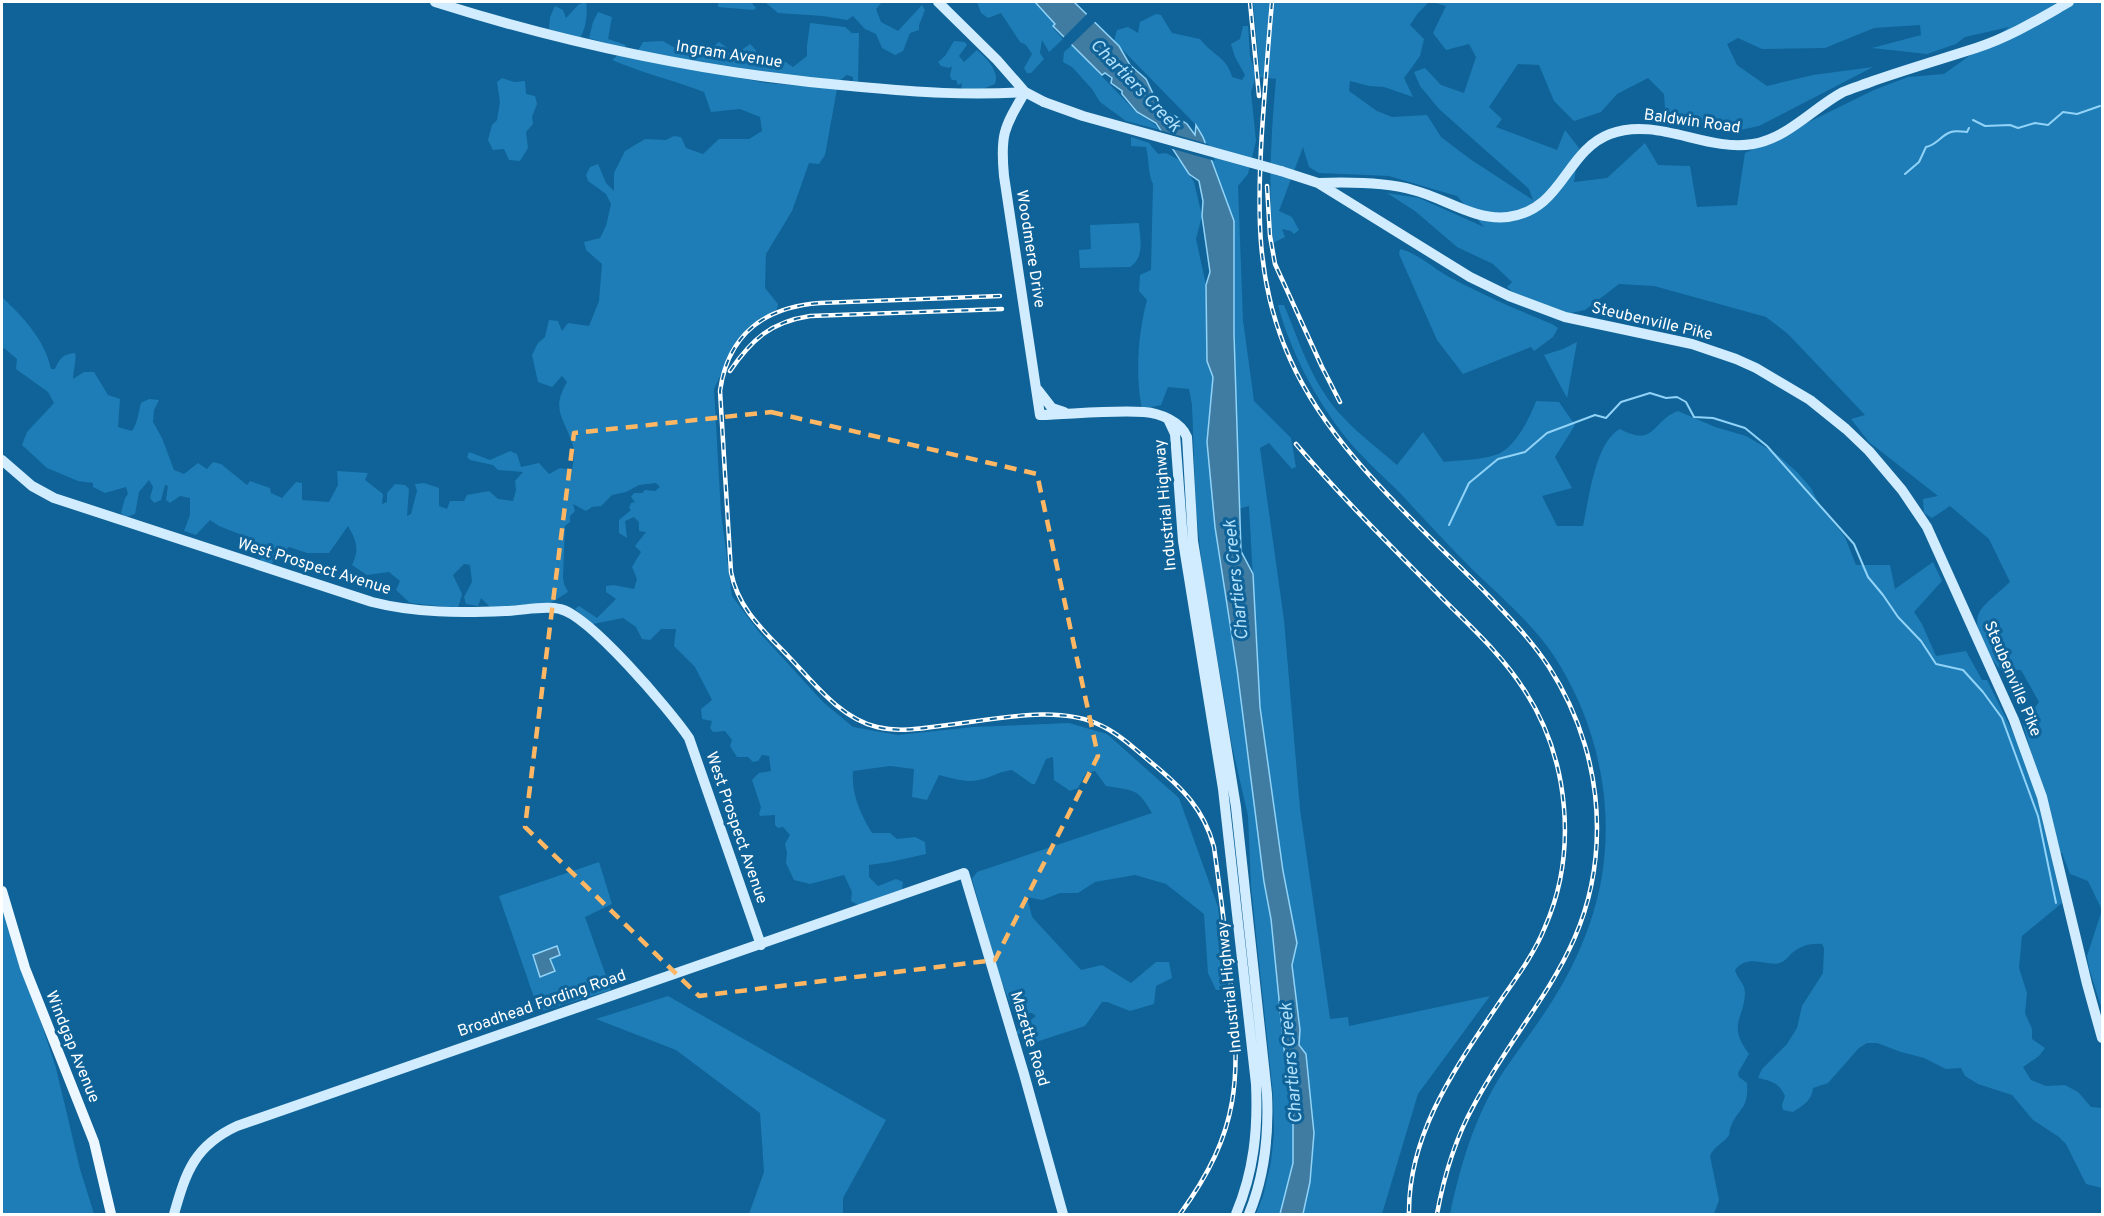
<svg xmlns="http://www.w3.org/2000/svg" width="2104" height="1216" font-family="Overpass,sans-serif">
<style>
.green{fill:#1e7db6;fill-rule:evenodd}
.water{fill:#407ca2;stroke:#91d3f8;stroke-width:1.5}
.pier{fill:#0f6398}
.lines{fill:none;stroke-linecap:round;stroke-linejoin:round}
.stream{stroke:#91d3f8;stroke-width:2}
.secondary{stroke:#d0ecfe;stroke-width:10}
.primary{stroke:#edf7ff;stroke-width:10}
.rail-casing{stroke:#fff;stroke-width:4.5}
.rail{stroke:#0f6398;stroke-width:2;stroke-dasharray:7;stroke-linecap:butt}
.secondary-bridge{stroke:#d0ecfe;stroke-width:10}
.marked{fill:none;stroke:#ffb763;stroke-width:4.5;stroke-dasharray:12 8;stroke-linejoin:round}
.labels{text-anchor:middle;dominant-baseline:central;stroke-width:6;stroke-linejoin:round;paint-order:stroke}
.street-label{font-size:16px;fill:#fff;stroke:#0f6398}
.water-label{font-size:18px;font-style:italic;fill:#b0e0fb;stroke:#0f6398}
</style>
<rect width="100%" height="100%" fill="#0f6398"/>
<path class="green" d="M 584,2 L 586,2 C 588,12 586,29 580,38 L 549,29 L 550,17 L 555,6 L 563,10 L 566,18 L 578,5 Z
M 718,2 L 751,2 L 756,8 L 754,10 L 718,7 Z
M 767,2 L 882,2 L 876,9 L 881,22 L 898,31 L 922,5 L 925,10 L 919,25 L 919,30 L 910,33 L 903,51 L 895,55 L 882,48 L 876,34 L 865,29 L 853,16 L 847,20 L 823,16 L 778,13 L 766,3 Z
M 977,2 L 1036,2 L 1055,25 L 1053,28 L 1063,39 L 1049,52 L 1042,40 L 1040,53 L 1044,59 L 1031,73 L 1027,73 L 1024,68 L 1032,54 L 1026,45 L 1020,42 L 1001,13 L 988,18 L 981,13 Z
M 1253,2 L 1429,2 L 1418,13 L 1410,25 L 1424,39 L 1420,56 L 1404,78 L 1413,97 L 1384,87 L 1369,86 L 1350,81 L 1349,91 L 1377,111 L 1392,117 L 1427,115 L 1441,137 L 1470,159 L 1533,200 L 1529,189 L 1439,109 L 1420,86 L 1414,72 L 1425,68 L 1441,85 L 1464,93 L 1476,57 L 1469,44 L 1446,50 L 1433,33 L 1446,6 L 1432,2 L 2102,2 L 2102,1010 L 2089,968 L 2087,956 L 2102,910 L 2088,881 L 2070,874 L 2062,853 L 2058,852 L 2055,836 L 2023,724 L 2039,702 L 2021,670 L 2000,669 C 1990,657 1971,629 1979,613 C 1983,604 2002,590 2010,582 L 1989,539 L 1950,506 L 1932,518 L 1924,513 L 1923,499 L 1938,496 L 1869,442 L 1851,419 L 1865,415 L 1788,334 L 1766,317 L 1654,286 L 1619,284 L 1585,310 L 1566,314 L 1522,300 L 1507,287 L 1512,282 L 1493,264 L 1457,247 L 1415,211 L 1387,193 L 1419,198 L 1484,227 L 1457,196 L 1389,176 L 1319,173 L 1309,167 L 1303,147 L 1279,211 L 1292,217 L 1299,230 L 1294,234 L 1291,231 L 1282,229 L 1285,237 L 1273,243 C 1268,188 1271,133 1276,79 L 1260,77 ZM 1920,25 L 1921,35 L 1872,48 L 1927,54 L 1956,44 L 1965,37 L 2009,27 L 1944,74 L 1908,77 L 1874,90 L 1745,153 L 1737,205 L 1697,207 L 1690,166 L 1658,165 L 1645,143 L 1607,178 L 1574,182 L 1579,148 L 1565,130 L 1557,150 L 1496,127 L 1502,119 L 1489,107 L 1518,64 L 1539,65 L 1554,101 L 1574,121 L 1601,112 L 1617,94 L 1648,78 L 1664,94 L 1665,108 L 1673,117 L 1731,132 L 1759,126 L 1873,67 L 1813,75 L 1767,86 L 1737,65 L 1727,44 L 1738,38 L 1762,49 L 1825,48 L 1874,28 Z
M 598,12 L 612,17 L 608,39 L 626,45 L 625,49 L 589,38 L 593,22 Z
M 1156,14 L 1161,15 L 1172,33 L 1200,39 C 1210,53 1228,58 1232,77 L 1242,80 L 1245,75 L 1235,57 L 1231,44 L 1240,39 L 1243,26 L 1248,26 L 1250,56 L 1256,76 L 1251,92 L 1256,141 L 1248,174 L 1238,186 L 1243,320 L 1254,401 L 1291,438 L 1296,467 L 1292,469 L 1269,443 L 1260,448 L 1284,620 L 1300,809 L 1330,1019 L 1348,1017 L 1349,1026 L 1490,996 L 1418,1094 L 1382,1214 L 1303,1214 L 1310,1182 L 1299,1046 L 1300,1030 L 1292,965 L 1297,943 L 1283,871 L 1260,707 L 1249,506 L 1238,509 L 1234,334 L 1234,221 L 1203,137 L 1196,125 L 1114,41 L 1117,30 L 1128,27 L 1138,33 L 1140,22 Z
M 810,23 L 845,27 L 852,33 L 859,33 L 858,82 L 853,81 L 853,77 L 847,75 L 839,81 L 825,81 L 637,52 L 643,42 L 663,41 L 673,47 L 686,50 L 703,43 L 709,56 L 712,56 L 714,46 L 719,42 L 726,47 L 731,59 L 743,57 L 743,49 L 750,44 L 756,50 L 755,57 L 768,63 L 784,61 L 793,67 L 807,56 L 807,46 Z
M 954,41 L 965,42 L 967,45 L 959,56 L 964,62 L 977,50 C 986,58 1000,71 995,84 L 980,90 L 961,90 L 962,83 L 958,85 L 956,80 L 952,80 L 950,76 L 952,66 L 949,68 L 941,66 L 938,62 L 945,56 Z
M 1072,45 L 1137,113 L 1153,123 L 1160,130 L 1126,121 L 1100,102 L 1092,89 L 1072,67 L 1063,62 L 1064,52 Z
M 618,55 L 766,83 L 837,89 L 825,155 L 819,164 L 809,163 L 792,211 L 766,254 L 765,288 L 778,304 L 777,309 L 739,337 L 714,389 L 721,513 L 732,596 L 759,632 L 823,702 L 853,727 L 898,735 L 973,727 L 1069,723 L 1107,734 L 1179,798 L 1218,907 L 1226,990 L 1216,990 L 1208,973 L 1204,914 L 1166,884 L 1135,875 L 1095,882 L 1078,893 L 1060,893 L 1042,900 L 1027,897 L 1032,917 L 1081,970 L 1102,965 L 1131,983 L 1156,962 L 1169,962 L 1172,978 L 1156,986 L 1154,1004 L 1130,1011 L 1107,1002 L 1102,1002 L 1085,1026 L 1033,1043 L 1023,1035 L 1016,1033 L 1019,1029 L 1036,1016 L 1032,1013 L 1014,1013 L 1000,978 L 972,879 L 977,872 L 1152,813 C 1137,787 1134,791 1106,786 L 1095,771 L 1086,773 L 1078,788 L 1070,791 L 1054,780 L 1053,757 L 1046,759 L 1035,784 L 1032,784 L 1012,770 C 1000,771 990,778 979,780 C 965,783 952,778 939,775 L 927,800 L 912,797 L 914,769 L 890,766 L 853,771 C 851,794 861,815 872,833 L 890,833 L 897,839 L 915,837 L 925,842 L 926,854 L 890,862 L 869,865 L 869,877 L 878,886 L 896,879 L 903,882 L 902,890 L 858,905 L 851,901 L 852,892 L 844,875 L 810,884 L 794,880 L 786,863 L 787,853 L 785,844 L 790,835 L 783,827 L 778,828 L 775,825 L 775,815 L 760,816 L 759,814 L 761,807 L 752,780 L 759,773 L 771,771 L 769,756 L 762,755 L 758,761 L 753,762 L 748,757 L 737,757 L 730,746 L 732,740 L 725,731 L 713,732 L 710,728 L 712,721 L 702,719 L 701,709 L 712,700 L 695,667 L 674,646 L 676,629 L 661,629 L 650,640 L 642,639 L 636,627 L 623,618 L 593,624 L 575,609 L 579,606 L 597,618 L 616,599 L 606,592 L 606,586 L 614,585 L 634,589 L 637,579 L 632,567 L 641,552 L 635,546 L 646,532 L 639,531 L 639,522 L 634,517 L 625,521 L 627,538 L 619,533 L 619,520 L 631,510 L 629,508 L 631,503 L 635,502 L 631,497 L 634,493 L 642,493 L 645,490 L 655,491 L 660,487 L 656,483 L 639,485 L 626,492 L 612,495 L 601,506 L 592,507 L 586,511 L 573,504 L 575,511 L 570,516 L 570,522 L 565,526 L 563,577 L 564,584 L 568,592 L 543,608 L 492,609 L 481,598 L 478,606 L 466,604 L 464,597 L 472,582 L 470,565 L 464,564 L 453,575 L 462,594 L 458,608 L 410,603 L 396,590 L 400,581 L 389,572 L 367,575 L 352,565 C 360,549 356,540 348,526 L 329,553 L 307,553 L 289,547 L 271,564 L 262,563 L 252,539 L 219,526 L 210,520 L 196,535 L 184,531 L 190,515 L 190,498 L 180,496 L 170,503 L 166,500 L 168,486 L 165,485 L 161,500 L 154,503 L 150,498 L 153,487 L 149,480 L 139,492 L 135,514 L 126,517 L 121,513 L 125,498 L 128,494 L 126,487 L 105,493 L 93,487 L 93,483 L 78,481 L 47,468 L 22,445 L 27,432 L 54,403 L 48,392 L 16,369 L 17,359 L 4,348 L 2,349 L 2,297 C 23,317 45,340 51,369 L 55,369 C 60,358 63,354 75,353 C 77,360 73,370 73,379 L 84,372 L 94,372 L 108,395 L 120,399 L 118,427 L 132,431 C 138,422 138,414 141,403 L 149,399 L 159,400 L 154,410 L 153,422 L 162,438 L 174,470 L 184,474 L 198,463 L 207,469 L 213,462 L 221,464 L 247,485 L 250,481 L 270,488 L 271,493 L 282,498 L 296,482 L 302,483 L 302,500 L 329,502 L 338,485 L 337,471 L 368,473 L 365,480 L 383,494 L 382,504 L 387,502 L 387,493 L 395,484 L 405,485 L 409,489 L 407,516 L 411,514 L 417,491 L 415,484 L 424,483 L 439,488 L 439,506 L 447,509 L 450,501 L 464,501 L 467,495 L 489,491 L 498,499 L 513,501 L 516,490 L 515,481 L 523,472 L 498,470 L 493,465 L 470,460 L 467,457 L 469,452 L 490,460 L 510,451 L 517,454 L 521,467 L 539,463 L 549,474 L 560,468 L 572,470 C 573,462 576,453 573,446 C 565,418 550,411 567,382 L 562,376 L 552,387 L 538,382 L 532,355 L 538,343 L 545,337 L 549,320 L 558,321 L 562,331 L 568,323 L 589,326 L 599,301 L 602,264 L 586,250 L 584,242 L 600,238 L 606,226 L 611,204 L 606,194 L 588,181 L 586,175 L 590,167 L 598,164 L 606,183 L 614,191 L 614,173 L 625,151 L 645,139 L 666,140 L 674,136 L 681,137 L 686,148 L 703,154 L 719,139 L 749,139 L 762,131 L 760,117 L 740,109 L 711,112 L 704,92 C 673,80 642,73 612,60 Z
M 502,78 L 514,82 L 525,81 L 526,94 L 535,96 L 537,104 L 532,117 L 533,124 L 526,132 L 528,148 L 520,161 L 509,160 L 504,149 L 493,150 L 488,140 L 492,125 L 497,120 L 500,102 L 497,82 Z
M 1131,137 L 1149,143 L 1158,154 L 1166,153 L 1181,161 L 1194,182 L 1202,216 L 1196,239 L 1206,285 L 1207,361 L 1213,377 L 1207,442 L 1215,527 L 1237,669 L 1264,882 L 1271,919 L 1284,1049 L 1293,1108 L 1293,1163 L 1280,1214 L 1256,1214 L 1263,1196 L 1271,1162 L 1274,1133 L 1273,1094 L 1251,886 L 1248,816 L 1232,746 L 1202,567 L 1196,509 L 1192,405 L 1189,389 L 1168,387 L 1161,405 L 1142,409 C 1135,375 1138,334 1147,300 L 1139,291 L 1140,275 L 1151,270 L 1153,184 C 1148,175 1149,159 1146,147 L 1131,146 Z
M 1139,223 C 1140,239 1145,257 1130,267 L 1080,268 L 1079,250 L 1091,249 L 1090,225 Z
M 1400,249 C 1417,253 1433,268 1449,277 C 1483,295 1517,310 1552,324 L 1558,328 L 1553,337 L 1534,351 L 1531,347 L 1463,374 L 1437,340 L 1399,254 Z
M 1278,305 L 1284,305 C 1296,334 1307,367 1324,393 C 1342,422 1372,443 1397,465 L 1423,432 L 1444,462 C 1460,460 1480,460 1495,455 C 1514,450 1530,418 1536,401 L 1559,402 L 1575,425 L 1555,457 L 1572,488 L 1542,496 L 1557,526 L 1583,526 C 1589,499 1595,442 1620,429 C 1656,448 1651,421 1678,411 L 1715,427 L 1746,436 L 1775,453 L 1797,472 L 1811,488 L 1820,506 L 1845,537 L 1856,565 L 1890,565 L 1895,589 L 1933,562 L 1942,581 L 1914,612 L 1922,624 L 1936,656 L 1966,651 L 1982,680 L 1987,680 L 2030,767 L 2062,903 L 2022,936 L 2019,968 L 2027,993 L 2025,1013 L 2032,1029 L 2032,1039 L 2045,1048 L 2039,1056 L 2023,1067 L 2031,1080 L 2046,1086 L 2065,1085 L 2078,1092 L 2091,1107 L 2102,1108 L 2102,1188 L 2086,1184 L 2066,1144 L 2059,1137 L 2033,1120 L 2012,1095 L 1978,1084 L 1965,1076 L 1961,1068 L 1946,1069 L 1924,1058 L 1901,1052 L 1877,1043 L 1867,1043 L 1859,1048 L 1828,1083 L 1813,1088 C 1812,1101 1803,1105 1793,1112 L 1783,1110 L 1782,1105 L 1785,1096 C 1779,1083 1772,1081 1758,1078 L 1762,1069 L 1787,1044 L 1797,1028 L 1802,1006 L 1823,973 L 1824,948 L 1822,944 C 1811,943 1799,946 1791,954 C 1788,957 1785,961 1780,963 C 1768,967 1748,953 1735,970 C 1737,979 1745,983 1745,993 C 1744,1020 1727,1024 1749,1054 L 1738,1073 L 1739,1077 L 1747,1083 C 1749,1109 1739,1107 1731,1126 C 1729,1129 1730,1132 1729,1135 C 1724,1143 1714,1146 1710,1156 L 1719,1200 L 1714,1214 L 1450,1214 C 1460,1167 1473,1122 1498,1080 C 1514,1055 1533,1031 1549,1006 C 1576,965 1596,918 1603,869 C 1613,795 1595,719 1554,656 C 1534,625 1501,597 1474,571 C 1449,546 1425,520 1401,494 C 1385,478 1367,462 1352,445 C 1319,406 1291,354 1278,305 Z
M 1577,342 L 1567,398 L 1544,355 L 1563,349 Z
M 599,862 L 612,904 L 585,917 L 611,990 L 539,1012 L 499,896 Z
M 2,903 L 56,1068 L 80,1169 L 94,1214 L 2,1214 Z
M 668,996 L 886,1120 L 843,1198 L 843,1214 L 749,1214 L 764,1172 L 760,1113 L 676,1050 L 596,1019 Z"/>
<path class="water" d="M 1035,2 L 1074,2 L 1119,46 L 1130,65 L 1146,79 L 1156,100 L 1169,114 L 1175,116 L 1187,124 L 1195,135 L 1196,125 L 1203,137 L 1234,221 L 1234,334 L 1241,551 L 1253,574 L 1260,707 L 1283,871 L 1297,943 L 1292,965 L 1300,1030 L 1299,1045 L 1306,1054 L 1314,1133 L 1310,1182 L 1303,1214 L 1280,1214 L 1293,1163 L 1293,1108 L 1284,1049 L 1271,919 L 1264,882 L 1237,669 L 1215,527 L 1207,442 L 1213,377 L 1207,361 L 1206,285 L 1210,272 L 1202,216 L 1203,201 L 1199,181 L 1189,174 L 1156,123 L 1137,112 L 1122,94 L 1122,91 L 1111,83 L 1112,78 L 1105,73 L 1102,75 L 1053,26 L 1055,24 Z
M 557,946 L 560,955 L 550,959 L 555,971 L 540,977 L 533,955 Z"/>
<path class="pier" d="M 1089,12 L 1097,20 L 1069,47 L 1062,39 Z
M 1156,129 L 1208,144 L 1215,161 L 1169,148 Z"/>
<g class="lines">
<path class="stream" d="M 1973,120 L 1985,126 L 2010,125 L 2018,128 L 2035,123 L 2048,125 L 2063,112 L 2077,114 L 2100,106
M 1905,174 L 1919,162 L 1926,147 C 1937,145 1941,135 1951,132 C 1956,130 1962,132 1967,132 L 1969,128
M 1449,525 L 1469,483 L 1498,459 L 1525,452 L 1547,433 L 1595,415 L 1606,418 L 1621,402 L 1650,393 L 1666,398 L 1677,397 L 1686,402 L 1694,417 L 1713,418 L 1745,428 L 1767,446 L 1854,544 L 1868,577 L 1883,595 L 1898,617 L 1921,641 L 1936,664 L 1963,670 L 1983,692 L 2002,718 L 2038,816 L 2056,903"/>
<path class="secondary" d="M 435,2 C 574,46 716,75 861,87 C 916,92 970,96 1025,92
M 938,2 L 997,60 L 1025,92 L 1044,102
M 1025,92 C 1004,128 1000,134 1004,176 L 1040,415 C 1073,414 1112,410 1144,412 C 1160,413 1181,422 1187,437 L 1193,541 L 1236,807 L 1267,1094 C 1269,1136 1265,1175 1249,1214
M 1281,171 L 1318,183 L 1470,277 L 1509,296 L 1565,317 L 1692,344 L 1736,359 L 1756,368 L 1810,400 L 1846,429 L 1869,451 L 1902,490 L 1927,527 L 2014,720 L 2042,797 L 2087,984 L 2102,1038
M 1319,183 C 1348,182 1385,182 1413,190 C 1445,198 1474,221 1508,217 C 1563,210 1565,151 1610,134 C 1657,116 1706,152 1753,144 C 1788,138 1813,108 1843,92 C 1852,88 1863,85 1873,81 C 1907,69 1942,59 1976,48 C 2010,37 2039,19 2069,2
M 1038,390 L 1052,408 L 1064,412
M 1168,419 L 1175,434 L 1183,541 L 1223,789 L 1256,1084 C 1258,1130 1254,1171 1236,1214
M 2,460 L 32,486 L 54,498 L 372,602 C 415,613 461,613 505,611 C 522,611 543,605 560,609 C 589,615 670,710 689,738 L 761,945
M 174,1214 C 186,1172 194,1146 237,1126 L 964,873 L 1024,1074 L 1063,1214"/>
<path class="primary" d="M 2,891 L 25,968 L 94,1142 L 111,1214"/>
<g class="rail-casing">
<path id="rail" d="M 1250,2 L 1259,96
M 1272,2 C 1268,45 1265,88 1262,131 C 1257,212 1256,284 1290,359 C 1330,449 1414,520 1482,589 C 1505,613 1530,638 1549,667 C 1580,715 1597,771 1597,828 C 1597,951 1527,1006 1474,1105 C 1455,1139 1444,1176 1437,1214
M 1267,186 L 1270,236 L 1275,264 L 1322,367 L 1340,402
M 1000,296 L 820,303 C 765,307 728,334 720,391 L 731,572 C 738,609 764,631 789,657 C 814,683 840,718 877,727 C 898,732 919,729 940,726 C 989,721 1057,703 1102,726 C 1121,735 1137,751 1153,764 C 1182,788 1204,809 1214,847 C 1220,890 1226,934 1230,978 C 1241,1078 1241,1130 1180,1214
M 730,371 C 752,339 771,322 810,316 L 1002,309
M 1296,444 C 1342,498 1393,548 1443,599 C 1472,628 1503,656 1525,691 C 1569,759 1578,852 1545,927 C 1535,952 1519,974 1503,997 C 1459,1063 1408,1131 1409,1214"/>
</g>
<use href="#rail" class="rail"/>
<path class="secondary-bridge" d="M 1044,102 L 1083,116 L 1281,171"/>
</g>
<path class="marked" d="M 771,412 L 1037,474 L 1098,756 L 995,960 L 699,996 L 525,827 L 574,433 Z"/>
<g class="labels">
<g class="street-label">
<text transform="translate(729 55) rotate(9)">Ingram Avenue</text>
<text transform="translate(1692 122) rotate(8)">Baldwin Road</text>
<text transform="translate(1030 249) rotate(81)">Woodmere Drive</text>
<text transform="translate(1652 322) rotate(13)">Steubenville Pike</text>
<text transform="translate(1166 505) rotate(-95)">Industrial Highway</text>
<text transform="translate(314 567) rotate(17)">West Prospect Avenue</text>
<text transform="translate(2012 679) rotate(67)">Steubenville Pike</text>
<text transform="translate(736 828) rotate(71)">West Prospect Avenue</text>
<text transform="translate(1230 987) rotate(-96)">Industrial Highway</text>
<text transform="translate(542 1004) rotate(-19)">Broadhead Fording Road</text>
<text transform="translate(1029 1039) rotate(73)">Mazette Road</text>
<text transform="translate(72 1047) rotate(68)">Windgap Avenue</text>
</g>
<g class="water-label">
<text transform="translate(1135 86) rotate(46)">Chartiers Creek</text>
<text transform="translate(1237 580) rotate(-96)">Chartiers Creek</text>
<text transform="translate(1292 1063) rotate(-95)">Chartiers Creek</text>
</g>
</g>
<rect width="2104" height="1216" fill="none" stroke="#ffffff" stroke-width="6"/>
</svg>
